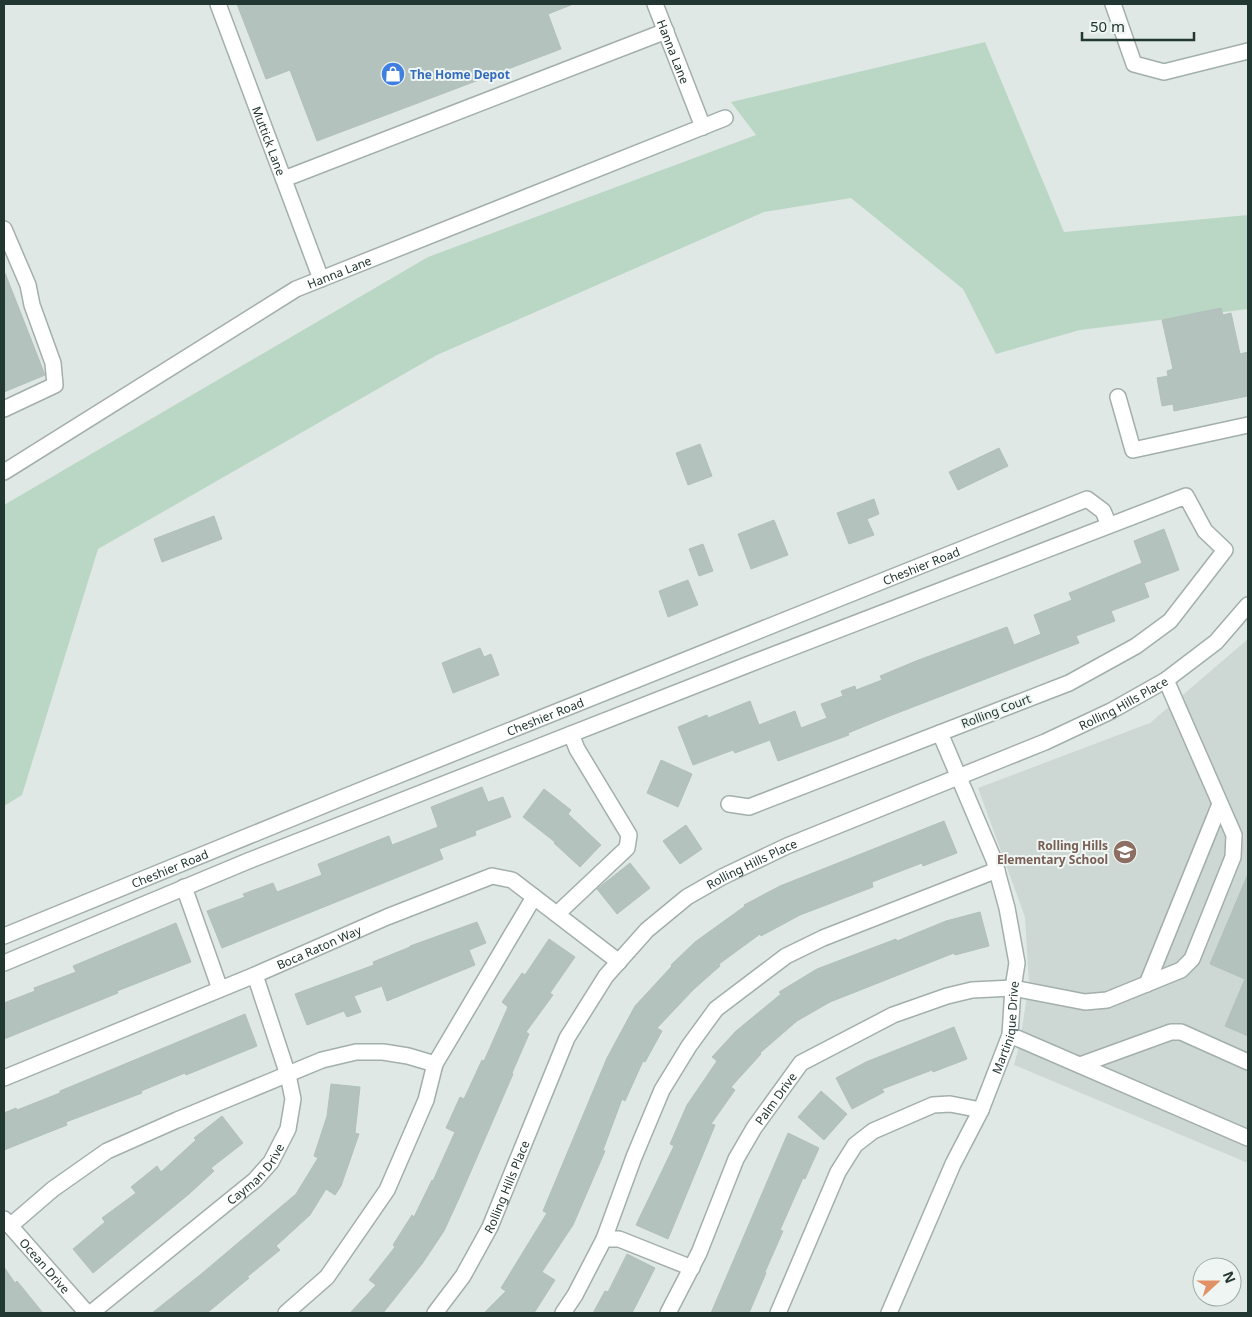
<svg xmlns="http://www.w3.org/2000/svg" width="1252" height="1317" font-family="'Noto Sans',sans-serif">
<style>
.built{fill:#cdd7d4}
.green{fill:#bad7c5}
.building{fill:#b4c2be;stroke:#b2c0bc}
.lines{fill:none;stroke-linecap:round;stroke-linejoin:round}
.minor-casing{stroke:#a3afac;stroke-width:18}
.minor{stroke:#fff;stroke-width:15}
.labels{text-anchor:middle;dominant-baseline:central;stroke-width:4;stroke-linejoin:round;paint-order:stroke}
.street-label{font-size:12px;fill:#223632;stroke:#eef5f2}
.shop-label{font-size:12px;font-weight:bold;fill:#366cbe;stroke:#eef5f2;text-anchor:start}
.education-label{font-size:12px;font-weight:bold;fill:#785e54;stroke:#eef5f2;text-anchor:end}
</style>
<rect width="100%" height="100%" fill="#dfe8e5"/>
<path class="built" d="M 1248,639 L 1248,1163 L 1014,1065 L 1019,1047 L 1029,983 L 1025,917 L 978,788 L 1150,723 Z"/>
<path class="green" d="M 985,42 L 1064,232 L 1248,215 L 1248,309 L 1080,330 L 996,354 L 963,289 L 851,198 L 764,212 L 437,355 L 98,549 L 22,795 L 4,806 L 4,505 L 428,257 L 756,135 L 731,102 Z"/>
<path class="building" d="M 237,4 L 571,4 L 571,5 L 548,14 L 561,49 L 317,141 L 290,70 L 266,79 Z
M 5,273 L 45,375 L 4,392 L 4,274 Z
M 1221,308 L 1223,315 L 1231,313 L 1240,354 L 1248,352 L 1248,396 L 1174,411 L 1173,404 L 1162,406 L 1157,378 L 1168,376 L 1167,371 L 1173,369 L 1162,320 Z
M 700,444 L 712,476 L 688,485 L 676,453 Z
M 999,448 L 1008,466 L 958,490 L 949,472 Z
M 874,499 L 879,514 L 867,519 L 874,535 L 849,544 L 837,513 Z
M 214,516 L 222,539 L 162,562 L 154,539 Z
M 774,520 L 788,555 L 751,569 L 738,534 Z
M 1164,529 L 1179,570 L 1144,583 L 1149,597 L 1111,611 L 1115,621 L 1076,636 L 1079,643 L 887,717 L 848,733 L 849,735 L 778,761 L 770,740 L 735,753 L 733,750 L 693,765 L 678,727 L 707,715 L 708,718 L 750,701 L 759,725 L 795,711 L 801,728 L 827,718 L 821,704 L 843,696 L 841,691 L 855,686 L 856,690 L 882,680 L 880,676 L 916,661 L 1007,627 L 1014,645 L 1041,634 L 1034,615 L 1072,600 L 1069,593 L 1142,563 L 1134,541 Z
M 703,544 L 713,571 L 699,576 L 689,549 Z
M 688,580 L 698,605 L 668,617 L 659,591 Z
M 480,648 L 484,657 L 491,654 L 499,675 L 453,693 L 442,663 Z
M 661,760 L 692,774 L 678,807 L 647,793 Z
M 482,787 L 488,802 L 503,797 L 511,817 L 475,831 L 476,835 L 439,849 L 443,859 L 222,948 L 207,911 L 245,897 L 243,894 L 273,883 L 277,892 L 322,875 L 318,864 L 389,836 L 392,845 L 438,827 L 431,807 Z
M 544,789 L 571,810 L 568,814 L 601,845 L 580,867 L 554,843 L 555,842 L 523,817 Z
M 944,821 L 957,853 L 923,866 L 922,863 L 872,882 L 873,887 L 800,915 L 761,936 L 760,934 L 719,964 L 720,966 L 694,989 L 657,1028 L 662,1031 L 645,1062 L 643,1061 L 625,1101 L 622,1099 L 603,1150 L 605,1151 L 573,1225 L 542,1272 L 555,1280 L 534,1313 L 484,1313 L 506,1291 L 501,1288 L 547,1213 L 543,1211 L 607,1058 L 635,1006 L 672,966 L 671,965 L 695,942 L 745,906 L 744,905 L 780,886 Z
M 686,825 L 702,849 L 680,864 L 663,841 Z
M 630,863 L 650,888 L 617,914 L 597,889 Z
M 1248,874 L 1248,1036 L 1225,1026 L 1245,979 L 1210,964 Z
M 980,912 L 989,946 L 955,955 L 954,953 L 830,1002 L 797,1021 L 760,1053 L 761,1054 L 731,1087 L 735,1090 L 711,1124 L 715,1125 L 668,1239 L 636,1225 L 674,1146 L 670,1144 L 687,1105 L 717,1061 L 712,1057 L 736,1031 L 781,994 L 779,992 L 817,969 L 896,939 L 897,941 L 946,921 Z
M 477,922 L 486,943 L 469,950 L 475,965 L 387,1001 L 382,986 L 354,996 L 361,1012 L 347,1017 L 344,1011 L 307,1025 L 295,994 L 374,965 L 373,962 L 410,947 L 410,946 Z
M 176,923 L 191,962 L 117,991 L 118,993 L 4,1039 L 4,1003 L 35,991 L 34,988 L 76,972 L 73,966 Z
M 549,939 L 575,957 L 550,993 L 553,995 L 526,1032 L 529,1034 L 512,1073 L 513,1074 L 461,1194 L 444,1231 L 422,1264 L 383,1313 L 350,1313 L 376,1285 L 369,1280 L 395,1247 L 393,1245 L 412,1215 L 414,1217 L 432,1180 L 433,1181 L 455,1132 L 446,1128 L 460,1097 L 464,1099 L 482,1060 L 484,1061 L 508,1007 L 502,1002 L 522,973 L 525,975 Z
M 245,1014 L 257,1046 L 186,1075 L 185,1073 L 141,1091 L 142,1093 L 66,1122 L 67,1125 L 4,1150 L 4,1113 L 16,1108 L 17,1110 L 60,1093 L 60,1091 Z
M 954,1027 L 967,1059 L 933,1072 L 932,1070 L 882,1089 L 884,1092 L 852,1109 L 836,1078 L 866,1062 Z
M 331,1084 L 360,1087 L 355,1133 L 359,1134 L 341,1186 L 335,1195 L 326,1189 L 310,1215 L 276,1246 L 280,1250 L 247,1277 L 249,1278 L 207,1313 L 152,1313 L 200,1275 L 296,1194 L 318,1158 L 314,1156 L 327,1116 Z
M 821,1091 L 847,1114 L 824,1140 L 798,1117 Z
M 222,1116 L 243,1143 L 211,1168 L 214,1171 L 189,1194 L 93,1273 L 73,1249 L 105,1222 L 102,1218 L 136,1193 L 131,1187 L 157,1166 L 161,1172 L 196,1140 L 194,1138 Z
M 788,1133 L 819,1148 L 805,1179 L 803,1178 L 780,1230 L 783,1231 L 765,1272 L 766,1273 L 749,1313 L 711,1313 Z
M 627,1254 L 655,1268 L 632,1313 L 593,1313 L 605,1291 L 608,1292 Z
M 4,1267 L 15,1283 L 17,1281 L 43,1313 L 4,1313 Z"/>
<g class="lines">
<g class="minor-casing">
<g id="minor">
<path id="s1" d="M 218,4 L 321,279"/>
<path id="s2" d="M 655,4 L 703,127"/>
<path d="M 1113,4 L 1134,64 L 1164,72 L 1248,51"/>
<path d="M 284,179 L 666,31"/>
<path d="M 4,229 L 28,285 L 32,305 L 53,363 L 55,385 L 4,409"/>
<path d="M 1118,397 L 1133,450 L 1248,425"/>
<path id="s3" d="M 4,472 L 296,289 L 725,118"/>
<path d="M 184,887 L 220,989"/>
<path d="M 557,914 L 627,848 L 629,835 L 577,749 L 571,734"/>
<path id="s4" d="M 4,936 L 344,797 L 1087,499 L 1103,511 L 1109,525"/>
<path d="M 4,963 L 248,861 L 747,665 L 1186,496 L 1205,531 L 1225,550 L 1170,621 L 1136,646 L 1069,683 L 749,807 L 729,804"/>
<path d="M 1147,984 L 1220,804"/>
<path d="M 1010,1035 L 1248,1138"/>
<path d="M 1080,1065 L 1171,1032 L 1181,1032 L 1248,1062"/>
<path id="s5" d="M 4,1078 L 255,975 L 387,917 L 492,876 L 512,880 L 619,962"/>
<path id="s6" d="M 4,1219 L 87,1313"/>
<path d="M 10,1226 L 53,1189 L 107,1151 L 177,1120 L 322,1060 L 356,1052 L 383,1052 L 408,1056 L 435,1064"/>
<path d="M 604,1239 L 619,1239 L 692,1268"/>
<path id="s7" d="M 91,1313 L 255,1180 L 271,1162 L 288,1129 L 293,1099 L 288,1075 L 255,975"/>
<path d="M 286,1313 L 327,1277 L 387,1190 L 426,1100 L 435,1064 L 534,897"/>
<path id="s8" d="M 435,1313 L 463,1276 L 490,1227 L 567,1038 L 606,976 L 647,930 L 687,897 L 722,877 L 787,846 L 1045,742 L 1111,711 L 1166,680 L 1216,642 L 1248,605"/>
<path d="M 563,1313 L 575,1295 L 604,1239 L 634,1157 L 662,1090 L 689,1046 L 716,1009 L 786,956 L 823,938 L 997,870"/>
<path id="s9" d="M 668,1313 L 699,1253 L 736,1159 L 754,1128 L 801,1063 L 893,1015 L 947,996 L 972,990 L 1013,988 L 1085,1002 L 1107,1000 L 1181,970 L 1192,959 L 1233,857 L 1234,835 L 1166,680"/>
<path d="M 778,1313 L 838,1172 L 855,1145 L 873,1131 L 933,1105 L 950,1104 L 981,1110"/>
<path id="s10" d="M 889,1313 L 953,1164 L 981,1110 L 1010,1035 L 1013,988 L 1017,963 L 1007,908 L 994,860 L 940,733"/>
</g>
</g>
<use href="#minor" class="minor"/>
</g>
<defs>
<g id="shop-disc" transform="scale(1.25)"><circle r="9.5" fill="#3f7fe0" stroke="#eef5f2"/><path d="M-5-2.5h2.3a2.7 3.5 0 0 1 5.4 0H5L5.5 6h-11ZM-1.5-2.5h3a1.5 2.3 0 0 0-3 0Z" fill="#fff"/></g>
<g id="school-disc" transform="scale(1.25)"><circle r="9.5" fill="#8d6e63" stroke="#eef5f2"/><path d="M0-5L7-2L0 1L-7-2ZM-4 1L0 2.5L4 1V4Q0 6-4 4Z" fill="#fff"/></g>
</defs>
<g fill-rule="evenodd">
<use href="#shop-disc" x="393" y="74"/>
<use href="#school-disc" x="1125" y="852"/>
</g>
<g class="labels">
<g class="street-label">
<text stroke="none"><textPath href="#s2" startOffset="51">Hanna Lane</textPath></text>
<text stroke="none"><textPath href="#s1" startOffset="146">Muttick Lane</textPath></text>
<text stroke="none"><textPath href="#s3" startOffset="391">Hanna Lane</textPath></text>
<text stroke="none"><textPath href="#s4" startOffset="989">Cheshier Road</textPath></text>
<text stroke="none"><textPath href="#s8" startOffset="971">Rolling Hills Place</textPath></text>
<text transform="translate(996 711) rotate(-21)">Rolling Court</text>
<text stroke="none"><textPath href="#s4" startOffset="584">Cheshier Road</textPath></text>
<text stroke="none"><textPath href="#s8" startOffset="566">Rolling Hills Place</textPath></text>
<text stroke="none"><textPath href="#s4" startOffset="179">Cheshier Road</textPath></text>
<text stroke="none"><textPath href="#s5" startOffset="341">Boca Raton Way</textPath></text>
<text stroke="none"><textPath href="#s10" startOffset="310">Martinique Drive</textPath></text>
<text stroke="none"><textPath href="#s9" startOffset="241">Palm Drive</textPath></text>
<text stroke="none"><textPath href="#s7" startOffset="216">Cayman Drive</textPath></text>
<text stroke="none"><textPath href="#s8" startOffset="146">Rolling Hills Place</textPath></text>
<text stroke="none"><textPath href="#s6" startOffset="62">Ocean Drive</textPath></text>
</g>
<g class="shop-label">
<text x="410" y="74">The Home Depot</text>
</g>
<g class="education-label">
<text x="1108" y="845">Rolling Hills<tspan x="1108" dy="14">Elementary School</tspan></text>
</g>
</g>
<rect width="1252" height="1317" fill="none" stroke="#223632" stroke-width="10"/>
<g transform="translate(1217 1282) rotate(69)"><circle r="24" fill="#eef5f2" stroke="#9ca9a5"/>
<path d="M0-4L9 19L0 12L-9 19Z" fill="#e09165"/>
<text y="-8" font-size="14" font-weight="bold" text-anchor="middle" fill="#223632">N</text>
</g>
<path d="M1082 32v8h112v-8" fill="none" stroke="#223632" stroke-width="2.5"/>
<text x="1090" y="32" font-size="15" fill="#223632" stroke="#eef5f2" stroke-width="4" paint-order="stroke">50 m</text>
</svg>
